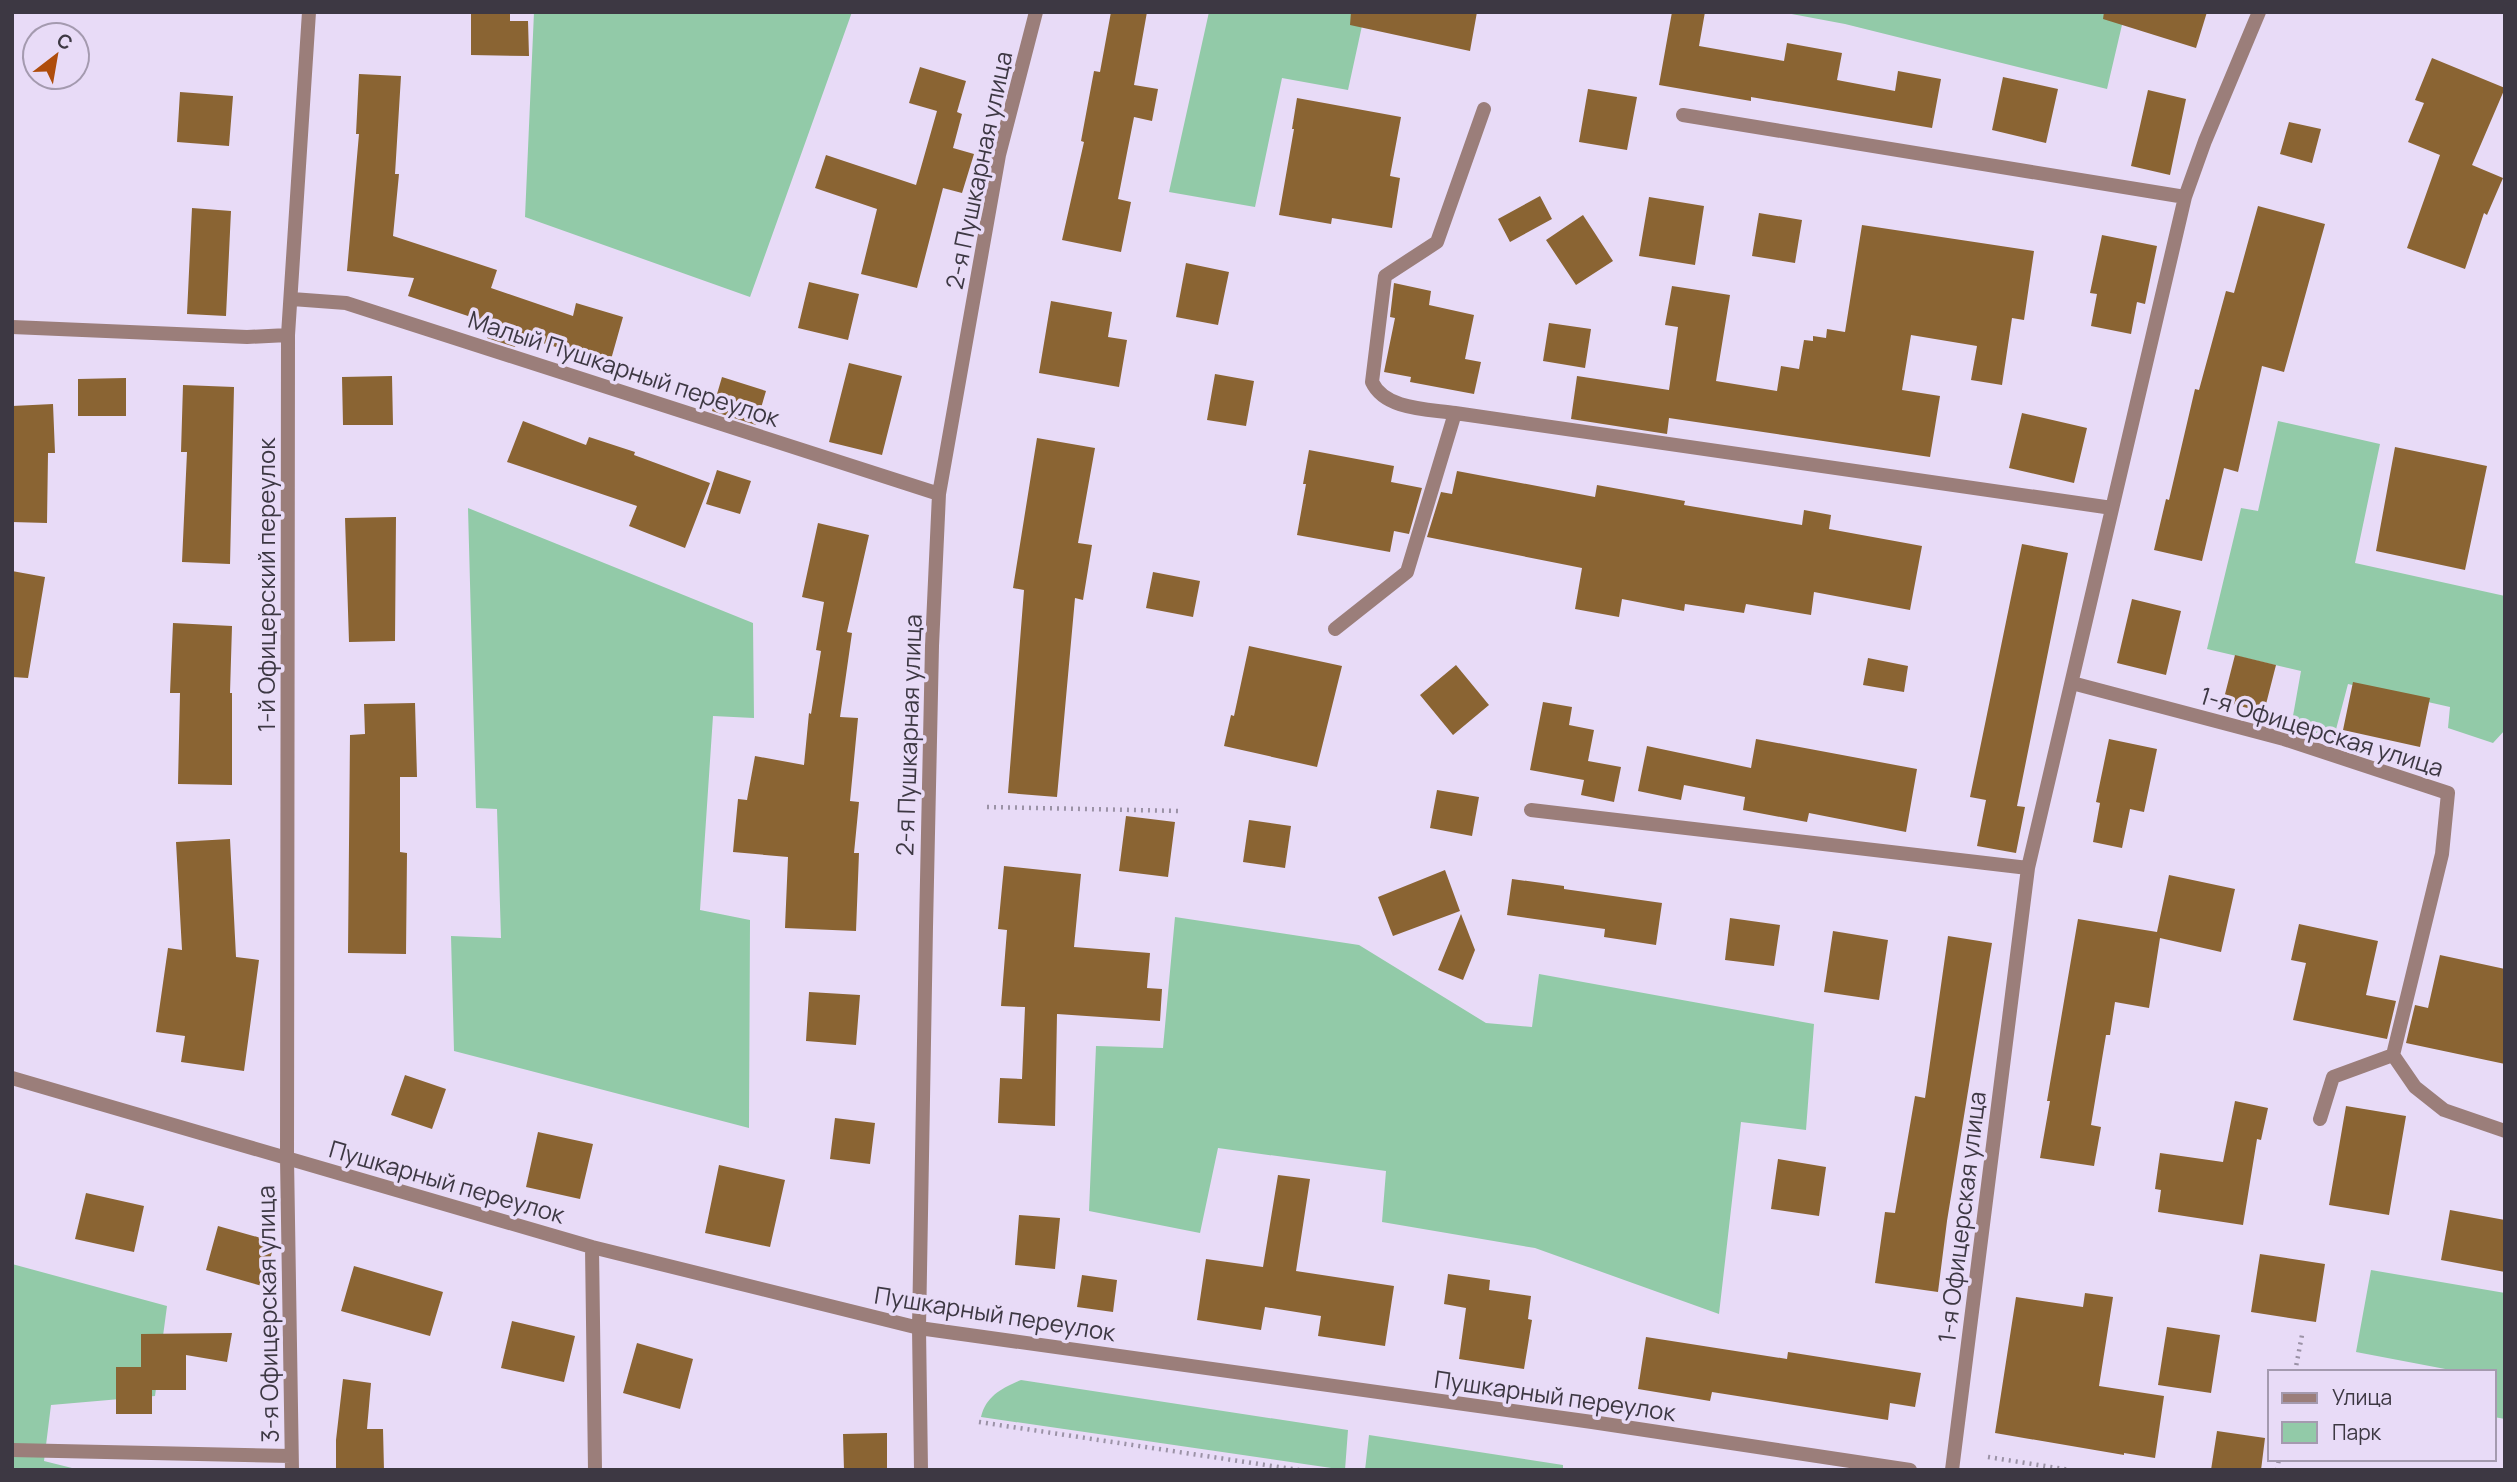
<svg xmlns="http://www.w3.org/2000/svg" width="2517" height="1482" font-family="Manrope,sans-serif">
<style>
.green{fill:#92caa8}
.building{fill:#8a6433}
.lines{fill:none;stroke-linecap:round;stroke-linejoin:round}
.path{stroke:#9b92a6;stroke-width:4.5;stroke-dasharray:2 5;stroke-linecap:butt}
.street{stroke:#9b7e7a;stroke-width:14}
.labels{text-anchor:middle;dominant-baseline:central;stroke-width:7;stroke-linejoin:round;paint-order:stroke}
.street-label{font-size:24px;fill:#3d3843;stroke:#e8dbf7}
</style>
<rect width="100%" height="100%" fill="#e8dbf7"/>
<path class="green" d="M 534,12 L 852,12 L 750,297 L 525,217 Z
M 1209,12 L 1365,12 L 1348,90 L 1282,78 L 1255,207 L 1169,192 Z
M 1781,12 L 2125,12 L 2107,89 L 1845,24 Z
M 2278,421 L 2380,444 L 2355,563 L 2505,596 L 2505,730 L 2493,743 L 2448,728 L 2450,707 L 2348,684 L 2334,737 L 2291,727 L 2301,671 L 2207,649 L 2241,508 L 2258,511 Z
M 468,508 L 753,623 L 754,718 L 713,716 L 700,910 L 750,920 L 749,1128 L 454,1051 L 451,936 L 501,938 L 497,809 L 476,808 Z
M 1175,917 L 1359,945 L 1486,1023 L 1532,1027 L 1539,974 L 1814,1024 L 1806,1130 L 1741,1122 L 1719,1314 L 1535,1248 L 1382,1222 L 1386,1171 L 1218,1148 L 1200,1233 L 1089,1211 L 1096,1046 L 1163,1048 Z
M 12,1264 L 167,1306 L 155,1396 L 51,1405 L 44,1461 L 80,1470 L 12,1470 Z
M 2371,1270 L 2505,1293 L 2505,1419 L 2494,1417 L 2494,1372 L 2461,1372 L 2356,1352 Z
M 1021,1380 L 1348,1430 L 1345,1470 L 981,1417 C 986,1396 1002,1388 1021,1380 Z
M 1369,1435 L 1563,1465 L 1563,1470 L 1365,1470 Z"/>
<path class="building" d="M 471,12 L 510,12 L 510,21 L 528,21 L 529,56 L 471,55 Z
M 1111,12 L 1147,12 L 1134,85 L 1158,89 L 1152,121 L 1134,117 L 1118,199 L 1131,202 L 1121,252 L 1062,240 L 1084,142 L 1081,141 L 1094,71 L 1100,72 Z
M 1351,12 L 1477,12 L 1470,51 L 1350,25 Z
M 1672,12 L 1705,12 L 1699,46 L 1784,61 L 1787,43 L 1842,53 L 1837,80 L 1895,91 L 1898,71 L 1941,79 L 1932,128 L 1751,97 L 1751,101 L 1659,85 Z
M 2104,12 L 2207,12 L 2196,48 L 2103,19 Z
M 2432,58 L 2505,88 L 2472,165 L 2503,178 L 2487,215 L 2484,213 L 2465,269 L 2407,248 L 2440,155 L 2408,142 L 2424,103 L 2415,100 Z
M 920,67 L 966,81 L 957,112 L 962,114 L 953,148 L 974,154 L 962,193 L 943,188 L 917,288 L 861,274 L 877,209 L 815,188 L 826,155 L 916,185 L 937,111 L 909,103 Z
M 359,74 L 401,76 L 395,174 L 399,174 L 393,236 L 497,270 L 491,288 L 573,316 L 576,303 L 623,317 L 610,363 L 519,336 L 515,347 L 487,338 L 492,324 L 408,296 L 414,278 L 347,271 L 359,134 L 356,134 Z
M 2003,77 L 2058,89 L 2046,143 L 1992,130 Z
M 1588,89 L 1637,97 L 1627,150 L 1579,142 Z
M 2148,90 L 2186,99 L 2170,175 L 2131,166 Z
M 180,92 L 233,96 L 229,146 L 177,142 Z
M 1297,98 L 1401,117 L 1390,176 L 1400,178 L 1392,228 L 1332,218 L 1331,224 L 1279,215 L 1294,129 L 1292,129 Z
M 2289,122 L 2321,129 L 2312,163 L 2280,154 Z
M 1540,196 L 1552,219 L 1510,242 L 1498,219 Z
M 1649,197 L 1704,206 L 1695,265 L 1639,256 Z
M 2258,206 L 2325,224 L 2284,372 L 2262,366 L 2238,472 L 2224,468 L 2202,561 L 2154,550 L 2166,499 L 2169,500 L 2195,389 L 2199,390 L 2226,291 L 2234,293 Z
M 192,208 L 231,211 L 226,316 L 187,314 Z
M 1759,213 L 1802,220 L 1795,263 L 1752,256 Z
M 1583,215 L 1613,261 L 1576,285 L 1546,240 Z
M 1862,225 L 2034,251 L 2024,320 L 2012,318 L 2002,385 L 1971,380 L 1977,346 L 1911,335 L 1902,390 L 1940,396 L 1930,457 L 1669,418 L 1667,434 L 1571,419 L 1577,376 L 1669,390 L 1678,327 L 1665,325 L 1672,286 L 1730,295 L 1716,381 L 1777,391 L 1781,366 L 1799,369 L 1804,340 L 1813,341 L 1813,336 L 1826,338 L 1827,329 L 1845,332 Z
M 2102,235 L 2157,246 L 2145,304 L 2137,302 L 2131,334 L 2091,326 L 2097,294 L 2090,293 Z
M 1186,263 L 1229,272 L 1218,325 L 1176,317 Z
M 809,282 L 859,294 L 848,340 L 798,328 Z
M 1394,283 L 1431,291 L 1429,305 L 1474,315 L 1465,359 L 1481,362 L 1474,394 L 1410,382 L 1411,377 L 1384,372 L 1395,318 L 1390,317 Z
M 1051,301 L 1112,312 L 1108,337 L 1127,340 L 1119,387 L 1039,373 Z
M 1549,323 L 1591,329 L 1585,368 L 1543,361 Z
M 849,363 L 902,376 L 882,455 L 829,442 Z
M 1215,374 L 1254,381 L 1246,426 L 1207,420 Z
M 392,376 L 393,425 L 343,425 L 342,377 Z
M 722,377 L 766,391 L 756,425 L 712,411 Z
M 126,378 L 126,416 L 78,416 L 78,379 Z
M 183,385 L 234,387 L 230,564 L 182,562 L 187,452 L 181,452 Z
M 53,404 L 55,453 L 48,453 L 47,523 L 12,522 L 12,406 Z
M 2022,413 L 2087,428 L 2074,483 L 2009,468 Z
M 523,421 L 586,445 L 589,437 L 635,452 L 634,455 L 710,483 L 685,548 L 629,526 L 637,506 L 507,462 Z
M 1037,438 L 1095,448 L 1078,543 L 1092,545 L 1083,600 L 1075,598 L 1057,797 L 1008,793 L 1024,590 L 1013,588 Z
M 2395,447 L 2487,466 L 2465,570 L 2376,551 Z
M 1309,450 L 1394,466 L 1391,482 L 1422,488 L 1409,534 L 1394,531 L 1390,552 L 1297,535 L 1306,484 L 1303,484 Z
M 717,470 L 751,481 L 740,514 L 706,504 Z
M 1457,471 L 1595,497 L 1597,485 L 1685,501 L 1684,505 L 1802,525 L 1804,510 L 1831,515 L 1829,529 L 1922,546 L 1910,610 L 1814,592 L 1811,615 L 1746,604 L 1744,613 L 1685,604 L 1684,611 L 1622,599 L 1619,617 L 1575,609 L 1582,568 L 1427,537 L 1441,492 L 1452,494 Z
M 396,517 L 395,641 L 349,642 L 345,518 Z
M 818,523 L 869,535 L 847,632 L 852,633 L 840,717 L 858,718 L 850,801 L 859,802 L 854,853 L 859,853 L 856,931 L 785,928 L 788,857 L 733,852 L 738,799 L 747,800 L 755,756 L 804,765 L 809,713 L 811,714 L 821,651 L 816,650 L 824,602 L 802,597 Z
M 2022,544 L 2068,553 L 2017,806 L 2025,807 L 2016,853 L 1977,846 L 1986,800 L 1970,797 Z
M 12,571 L 45,577 L 28,678 L 12,677 Z
M 1153,572 L 1200,581 L 1193,617 L 1146,608 Z
M 2132,599 L 2181,611 L 2166,675 L 2117,663 Z
M 173,623 L 232,626 L 230,693 L 232,693 L 232,785 L 178,784 L 180,693 L 170,693 Z
M 1249,646 L 1342,666 L 1317,767 L 1224,746 L 1231,715 L 1234,716 Z
M 2235,655 L 2276,665 L 2264,712 L 2223,702 Z
M 1868,658 L 1908,666 L 1904,692 L 1863,685 Z
M 1456,665 L 1489,705 L 1453,735 L 1420,695 Z
M 2353,682 L 2430,698 L 2420,747 L 2343,730 Z
M 1543,702 L 1572,707 L 1569,725 L 1594,730 L 1588,761 L 1621,767 L 1614,802 L 1581,795 L 1584,780 L 1530,770 Z
M 415,703 L 417,777 L 400,777 L 400,852 L 407,853 L 406,954 L 348,953 L 350,735 L 365,734 L 364,704 Z
M 1756,739 L 1917,769 L 1906,832 L 1809,813 L 1807,822 L 1743,810 L 1745,797 L 1684,785 L 1681,800 L 1638,791 L 1647,746 L 1751,768 Z
M 2109,739 L 2157,749 L 2144,812 L 2130,809 L 2122,848 L 2093,842 L 2100,803 L 2096,802 Z
M 1437,790 L 1479,797 L 1472,836 L 1430,828 Z
M 1126,816 L 1175,822 L 1168,877 L 1119,871 Z
M 1249,820 L 1291,826 L 1285,868 L 1243,862 Z
M 230,839 L 236,957 L 259,960 L 244,1071 L 181,1062 L 185,1036 L 156,1032 L 168,948 L 182,950 L 176,842 Z
M 1004,866 L 1081,874 L 1074,947 L 1150,953 L 1147,988 L 1162,989 L 1160,1021 L 1057,1014 L 1055,1126 L 998,1123 L 1000,1078 L 1022,1079 L 1025,1007 L 1001,1006 L 1007,930 L 998,929 Z
M 1445,870 L 1460,911 L 1393,936 L 1378,897 Z
M 2169,875 L 2235,889 L 2221,952 L 2160,938 L 2149,1008 L 2115,1002 L 2110,1035 L 2106,1035 L 2091,1125 L 2101,1127 L 2094,1166 L 2040,1158 L 2050,1101 L 2047,1101 L 2078,919 L 2157,932 Z
M 1512,879 L 1564,886 L 1564,889 L 1662,903 L 1656,945 L 1604,937 L 1605,929 L 1507,915 Z
M 1461,914 L 1475,950 L 1463,980 L 1438,970 Z
M 1730,918 L 1780,925 L 1774,966 L 1725,960 Z
M 2299,924 L 2378,941 L 2366,995 L 2396,1001 L 2387,1039 L 2293,1020 L 2306,963 L 2291,960 Z
M 1833,931 L 1888,940 L 1879,1000 L 1824,992 Z
M 1948,936 L 1992,943 L 1947,1221 L 1938,1292 L 1875,1283 L 1885,1212 L 1895,1213 L 1915,1096 L 1925,1098 Z
M 2440,955 L 2505,969 L 2505,1064 L 2406,1043 L 2415,1005 L 2428,1008 Z
M 809,992 L 860,995 L 856,1045 L 806,1041 Z
M 405,1075 L 446,1089 L 432,1129 L 391,1115 Z
M 2235,1101 L 2268,1108 L 2261,1140 L 2257,1139 L 2243,1225 L 2158,1212 L 2161,1190 L 2155,1189 L 2160,1153 L 2223,1162 Z
M 2346,1106 L 2406,1116 L 2389,1215 L 2329,1205 Z
M 835,1118 L 875,1123 L 870,1164 L 830,1159 Z
M 538,1132 L 593,1144 L 580,1199 L 526,1187 Z
M 1778,1159 L 1826,1167 L 1819,1216 L 1771,1209 Z
M 719,1165 L 785,1180 L 770,1247 L 705,1233 Z
M 1278,1175 L 1310,1179 L 1296,1271 L 1394,1286 L 1385,1346 L 1318,1336 L 1321,1316 L 1265,1307 L 1261,1330 L 1197,1320 L 1206,1259 L 1263,1267 Z
M 86,1193 L 144,1206 L 134,1252 L 75,1239 Z
M 2450,1210 L 2505,1220 L 2505,1272 L 2441,1260 Z
M 1019,1215 L 1060,1218 L 1055,1269 L 1015,1265 Z
M 218,1226 L 275,1242 L 262,1286 L 206,1270 Z
M 2260,1254 L 2325,1264 L 2316,1322 L 2251,1312 Z
M 354,1266 L 443,1292 L 430,1336 L 341,1311 Z
M 1448,1274 L 1490,1280 L 1489,1290 L 1531,1296 L 1528,1319 L 1532,1320 L 1524,1369 L 1459,1359 L 1466,1308 L 1444,1304 Z
M 1082,1275 L 1117,1280 L 1113,1312 L 1077,1307 Z
M 2085,1293 L 2113,1297 L 2099,1386 L 2164,1396 L 2155,1458 L 2124,1453 L 2124,1455 L 1995,1433 L 2016,1297 L 2083,1307 Z
M 512,1321 L 575,1336 L 564,1382 L 501,1368 Z
M 2167,1327 L 2220,1335 L 2211,1393 L 2158,1385 Z
M 232,1333 L 227,1362 L 186,1355 L 186,1390 L 152,1390 L 152,1414 L 116,1414 L 116,1367 L 141,1367 L 141,1334 Z
M 1646,1337 L 1787,1359 L 1788,1352 L 1921,1373 L 1915,1407 L 1890,1403 L 1888,1420 L 1712,1392 L 1710,1401 L 1638,1389 Z
M 637,1343 L 693,1359 L 680,1409 L 623,1393 Z
M 343,1379 L 371,1383 L 367,1429 L 383,1429 L 384,1470 L 336,1470 L 336,1440 Z
M 2217,1431 L 2265,1438 L 2261,1470 L 2211,1470 Z
M 887,1433 L 887,1470 L 844,1470 L 843,1434 Z"/>
<g class="lines">
<path class="path" d="M 987,807 L 1182,811
M 2295,1372 L 2302,1335
M 979,1422 L 1299,1470
M 1988,1457 L 2070,1470
M 2277,1470 L 2279,1459"/>
<path class="street" d="M 1484,109 L 1437,242 L 1385,276 L 1372,382 C 1385,410 1428,409 1455,413 L 2112,508
M 1683,115 L 2185,197
M 292,299 L 346,303 L 939,494
M 12,327 L 247,337 L 288,335
M 1335,629 L 1407,572 L 1455,413
M 2072,683 L 2284,739 L 2448,793 L 2442,854 L 2393,1055 L 2415,1087 L 2444,1110 L 2505,1131
M 1531,810 L 2028,868
M 12,1078 L 592,1247 L 919,1328 L 1592,1422 L 1910,1470
M 2320,1119 L 2333,1077 L 2393,1055
M 592,1247 L 595,1470
M 12,1450 L 291,1456
M 292,1470 L 287,1158 L 288,335 L 309,12
M 921,1470 L 919,1328 L 926,927 L 932,646 L 939,494 L 999,155 L 1036,12
M 1952,1470 L 2028,868 L 2185,197 L 2205,141 L 2259,12"/>
</g>
<g class="labels">
<g class="street-label">
<text transform="translate(978 170) rotate(-78)">2-я Пушкарная улица</text>
<text transform="translate(624 368) rotate(18)">Малый Пушкарный переулок</text>
<text transform="translate(265 585) rotate(-90)">1-й Офицерский переулок</text>
<text transform="translate(2322 731) rotate(17)">1-я Офицерская улица</text>
<text transform="translate(908 735) rotate(-88)">2-я Пушкарная улица</text>
<text transform="translate(447 1181) rotate(16)">Пушкарный переулок</text>
<text transform="translate(1961 1217) rotate(-83)">1-я Офицерская улица</text>
<text transform="translate(995 1313) rotate(9)">Пушкарный переулок</text>
<text transform="translate(267 1314) rotate(-91)">3-я Офицерская улица</text>
<text transform="translate(1555 1395) rotate(8)">Пушкарный переулок</text>
</g>
</g>
<rect width="2517" height="1482" fill="none" stroke="#3d3843" stroke-width="28"/>
<rect x="2268" y="1370" width="228" height="91" fill="#e8dbf7" stroke="#a49aaf" stroke-width="2"/>
<rect x="2282" y="1393" width="35" height="10" fill="#9b7e7a" stroke="#a49aaf" stroke-width="2"/>
<text x="2332" y="1405" font-size="21" fill="#3d3843">Улица</text>
<rect x="2282" y="1422" width="35" height="21" fill="#92caa8" stroke="#a49aaf" stroke-width="2"/>
<text x="2332" y="1440" font-size="21" fill="#3d3843">Парк</text>
<g transform="translate(56 56) rotate(31)"><circle r="33" fill="#e8dbf7" stroke="#a49aaf" stroke-width="2"/>
<path d="M0-5L12 26L0 18L-12 26Z" fill="#af4d0c"/>
<text y="-10" font-size="19" font-weight="bold" text-anchor="middle" fill="#3d3843">С</text>
</g>
</svg>
